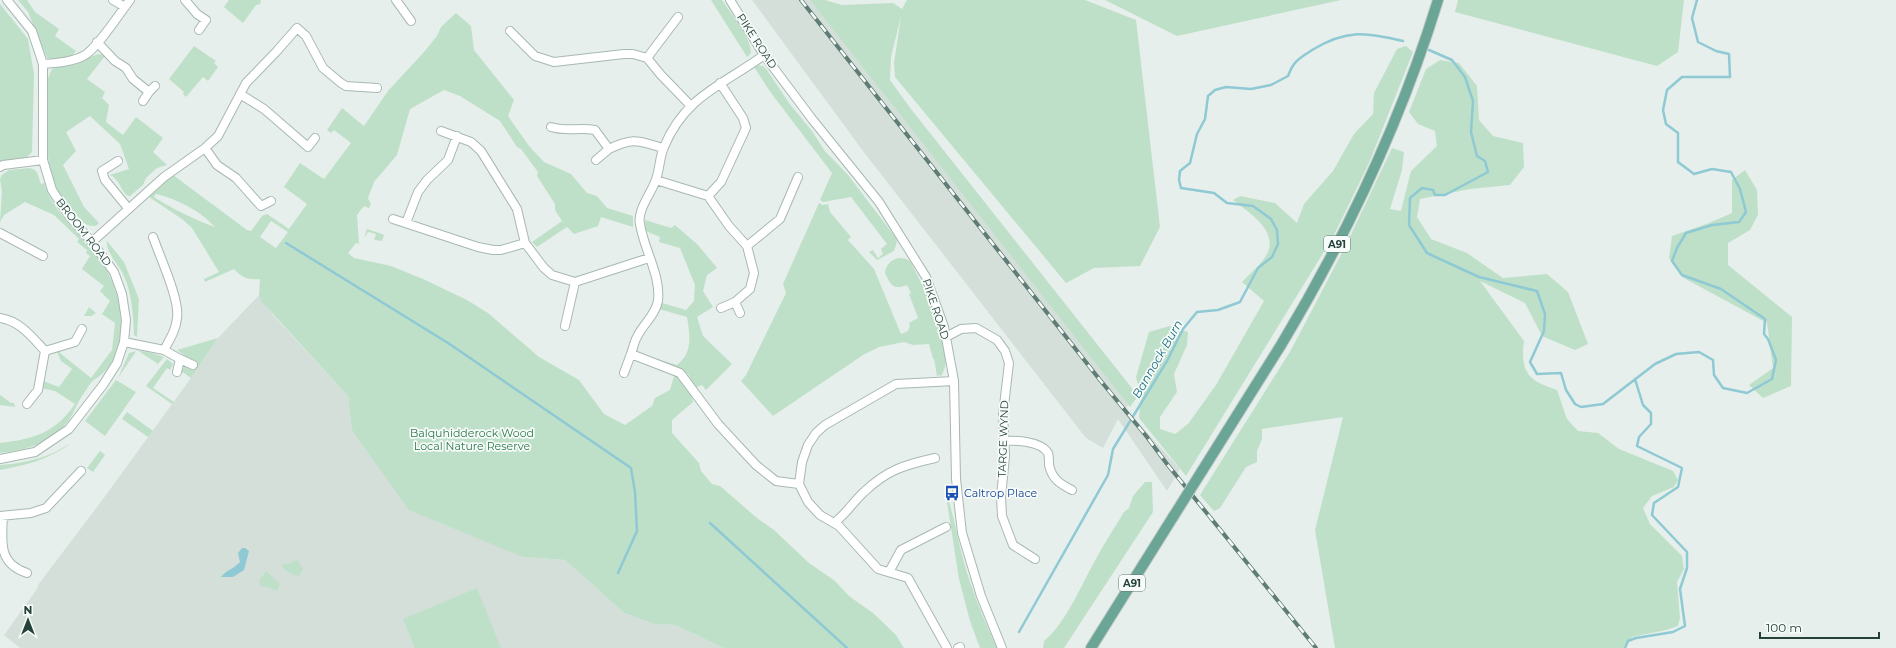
<svg xmlns="http://www.w3.org/2000/svg" width="1896" height="648" font-family="Montserrat,sans-serif">
<style>
.built{fill:#d4dfda}
.green{fill:#bfe0c8;fill-rule:evenodd}
.water{fill:#8ec9d4}
.lines{fill:none;stroke-linecap:round;stroke-linejoin:round}
.stream{stroke:#8ec9d4;stroke-width:2.5}
.minor-casing{stroke:#a8b8b2;stroke-width:10}
.major-casing{stroke:#c2cac8;stroke-width:12}
.minor{stroke:#fff;stroke-width:8}
.major{stroke:#6aa596;stroke-width:10}
.rail-casing{stroke:#5f7d75;stroke-width:4}
.rail{stroke:#f7fbf9;stroke-width:2.5;stroke-dasharray:8;stroke-linecap:butt}
.major-bridge-casing{stroke:#c2cac8;stroke-width:12;stroke-linecap:butt}
.major-bridge{stroke:#6aa596;stroke-width:10}
.labels{text-anchor:middle;dominant-baseline:central;stroke-width:3.5;stroke-linejoin:round;paint-order:stroke}
.shield{fill:#f7fbf9;stroke:#637a73;stroke-width:1}
.shield-label{font-size:10px;font-weight:bold;fill:#24423a}
.street-label{font-size:11px;fill:#24423a;stroke:#f7fbf9}
.park-label{font-size:11px;fill:#2d7a4b;stroke:#f7fbf9}
.transit-label{font-size:11px;fill:#164399;stroke:#f7fbf9;text-anchor:start}
.water-label{font-size:12px;font-style:italic;fill:#1c6f80;stroke:#f7fbf9}
</style>
<rect width="100%" height="100%" fill="#e6efeb"/>
<path class="built" d="M 752,0 L 825,0 L 1130,386 L 1134,393 L 1126,409 L 1180,469 L 1167,491 L 1118,419 L 1103,448 L 1086,438 L 863,151 Z
M 259,295 L 272,314 L 348,396 L 352,430 L 523,557 L 565,560 L 624,613 L 655,624 L 675,625 L 724,648 L 20,648 L 4,635 L 37,589 L 38,585 L 103,499 L 191,378 L 218,338 Z"/>
<path class="green" d="M 18,0 L 27,0 L 35,12 L 59,29 L 55,36 L 76,51 L 72,56 L 52,60 L 47,58 L 28,12 Z
M 229,0 L 261,0 L 260,4 L 256,5 L 243,23 L 224,7 Z
M 711,0 L 722,0 C 731,14 751,37 751,53 L 747,57 Z
M 810,0 L 825,0 L 842,5 L 893,3 L 902,9 L 907,0 L 1085,0 L 1136,20 L 1160,227 L 1140,266 L 1094,268 L 1066,283 L 895,77 L 894,63 L 901,16 L 891,57 L 890,80 L 913,112 L 1138,396 L 1130,407 Z
M 1105,0 L 1341,0 L 1177,36 Z
M 1458,0 L 1684,0 L 1678,52 L 1657,66 L 1455,12 Z
M 0,4 L 28,39 L 34,74 L 32,152 L 26,158 L 0,162 Z
M 456,13 L 471,26 L 474,50 L 514,100 L 508,116 L 529,146 L 544,162 L 571,174 L 587,193 L 597,196 L 607,208 L 633,216 L 633,227 L 601,217 L 598,226 L 574,234 L 567,227 L 537,247 L 532,242 L 562,221 L 555,210 L 555,204 L 537,176 L 538,172 L 521,149 L 517,147 L 500,121 L 460,96 L 444,90 L 410,109 L 397,155 L 374,182 L 368,198 L 371,204 L 369,208 L 364,206 L 357,215 L 359,244 L 356,243 L 348,253 L 354,258 L 391,266 L 423,279 L 467,300 L 488,313 L 539,357 L 579,380 L 604,414 L 625,425 L 652,406 L 655,398 L 670,390 L 674,376 L 655,368 C 672,368 691,385 693,402 L 672,420 L 672,433 L 699,463 L 701,471 L 712,484 L 720,486 L 757,518 L 774,530 L 809,563 L 835,581 L 849,596 L 873,613 L 896,635 L 904,648 L 724,648 L 675,625 L 655,624 L 624,613 L 565,560 L 523,557 L 409,510 L 352,430 L 348,396 L 262,302 L 259,295 L 260,279 C 248,280 242,278 234,269 L 205,282 L 204,279 L 219,272 L 192,228 L 182,219 L 149,197 L 173,175 L 247,230 L 251,231 L 262,216 L 267,214 L 289,229 L 307,204 L 284,187 L 300,163 L 324,179 L 351,143 L 334,130 L 331,133 L 327,130 L 342,108 L 364,126 L 388,91 L 424,52 L 437,36 L 441,27 ZM 156,194 C 178,199 200,211 215,227 C 195,220 173,209 154,197 ZM 271,221 L 288,232 L 276,248 L 260,237 Z
M 194,46 L 216,61 L 214,63 L 218,67 L 208,81 L 203,77 L 186,97 L 183,94 L 184,92 L 169,79 Z
M 1406,46 L 1413,52 L 1369,163 L 1333,237 L 1186,476 L 1139,418 L 1141,395 L 1136,377 L 1149,332 L 1170,326 L 1188,332 L 1187,345 L 1174,374 L 1177,392 L 1160,417 L 1160,429 L 1175,434 L 1188,424 L 1216,385 L 1264,301 L 1242,282 C 1249,274 1262,264 1267,254 C 1279,230 1248,212 1233,200 L 1240,196 L 1275,203 L 1297,223 L 1304,204 L 1333,171 L 1354,134 L 1373,114 L 1374,93 L 1397,49 Z
M 99,54 L 105,56 L 87,79 L 105,92 L 102,98 L 109,105 L 106,122 L 123,135 L 136,117 L 163,138 L 153,152 L 167,165 L 157,168 L 146,178 L 143,185 L 130,196 C 122,196 121,180 110,175 L 129,169 L 120,144 L 90,116 L 66,132 L 76,151 L 63,165 L 84,207 L 99,223 L 96,226 C 85,227 81,220 74,212 C 71,209 68,207 65,204 C 40,167 47,120 48,78 L 52,69 Z
M 1440,60 L 1459,63 L 1477,86 L 1479,120 L 1493,136 L 1523,143 L 1524,167 L 1510,185 L 1470,189 L 1420,199 L 1417,217 L 1431,239 L 1467,253 L 1503,278 L 1547,274 L 1568,292 L 1588,344 L 1575,350 L 1542,336 L 1525,303 L 1480,281 L 1524,341 C 1520,372 1528,381 1557,390 L 1567,419 L 1578,431 L 1598,433 L 1619,449 L 1673,471 L 1678,480 L 1674,487 L 1652,496 L 1643,508 L 1650,524 L 1682,556 L 1684,569 L 1677,582 L 1680,618 L 1678,626 L 1666,630 L 1632,637 L 1623,648 L 1335,648 L 1315,530 L 1343,417 L 1262,429 L 1262,439 L 1257,451 L 1257,462 L 1246,467 L 1220,508 L 1214,511 L 1200,495 L 1291,350 L 1346,245 L 1392,148 L 1404,152 L 1402,170 L 1390,209 L 1401,211 L 1411,171 L 1437,146 L 1435,131 L 1418,124 L 1409,112 L 1426,69 Z
M 756,65 L 763,66 L 767,70 L 789,103 L 812,131 L 824,150 L 848,175 L 896,238 L 897,242 L 894,251 L 877,260 L 869,252 L 873,250 L 878,258 L 883,254 L 881,249 L 887,244 L 851,197 L 823,202 L 820,200 L 832,173 L 771,93 L 754,67 Z
M 30,168 C 39,170 38,177 41,184 L 44,183 C 53,209 70,225 88,244 C 116,275 132,322 112,362 C 108,369 102,375 95,379 C 90,382 86,391 82,396 C 76,405 73,416 65,425 C 50,443 23,451 0,453 L 0,443 C 34,439 55,433 75,404 L 55,391 L 41,388 L 43,381 L 59,387 L 72,369 L 61,361 L 57,352 L 60,351 L 60,353 L 91,378 L 112,350 L 115,323 L 102,314 L 110,301 L 100,291 L 104,286 L 82,269 L 90,256 L 86,253 L 87,250 L 77,242 L 79,239 L 54,215 L 25,202 L 4,215 L 0,222 L 2,192 L 0,179 L 2,175 L 9,170 Z
M 1745,170 L 1757,190 L 1758,215 L 1750,230 L 1728,243 L 1728,265 L 1792,317 L 1791,386 L 1763,398 L 1749,385 L 1773,368 L 1767,323 L 1682,277 L 1669,258 L 1672,236 L 1709,223 L 1732,213 L 1732,180 Z
M 819,203 L 823,205 L 828,204 L 830,212 L 851,237 L 848,240 L 874,269 L 901,334 L 908,331 L 910,326 L 909,323 L 918,318 L 909,294 L 911,293 L 907,285 C 893,290 891,286 885,273 C 886,260 900,254 910,261 C 922,284 960,355 940,377 L 940,375 L 937,376 L 934,359 L 933,359 L 929,344 L 913,345 L 904,342 L 879,347 L 863,355 L 773,416 L 741,381 L 746,375 L 786,293 L 783,284 Z
M 645,220 L 671,228 L 675,225 L 698,245 L 717,268 L 707,275 L 703,291 L 713,307 L 697,317 L 703,336 L 732,364 L 706,390 L 702,385 L 695,388 L 688,374 L 659,363 L 657,359 L 677,365 C 693,353 690,335 687,317 L 659,309 L 662,303 L 686,310 L 694,301 L 695,285 L 680,248 L 659,242 L 660,237 L 646,231 Z
M 367,229 L 382,234 L 384,235 L 382,241 L 374,240 L 376,234 L 368,232 L 364,238 Z
M 107,241 L 124,262 L 139,299 L 137,337 L 134,335 C 133,314 132,293 123,274 C 119,265 105,251 107,241 Z
M 89,307 L 96,313 L 91,316 L 84,316 Z
M 218,338 L 191,378 L 181,371 L 185,366 L 194,368 L 196,361 L 185,357 L 185,356 L 177,350 Z
M 137,350 L 118,378 L 129,353 C 141,348 152,353 164,357 L 158,364 Z
M 167,359 L 173,364 L 170,370 L 167,368 L 153,388 L 174,402 L 172,404 L 146,386 Z
M 116,380 L 136,392 L 105,436 L 85,421 Z
M 0,395 L 11,403 L 14,403 L 15,407 L 0,405 Z
M 127,412 L 153,431 L 148,437 L 122,419 Z
M 70,444 C 47,460 27,465 0,470 L 0,465 C 18,464 37,460 53,453 C 59,451 64,446 70,444 Z
M 100,451 L 105,455 L 93,472 L 87,468 Z
M 1145,482 L 1152,482 L 1153,512 L 1064,648 L 1043,648 L 1044,641 C 1067,622 1082,583 1097,557 C 1105,542 1115,527 1124,512 L 1129,508 L 1133,496 Z
M 947,502 L 949,502 C 954,517 956,532 960,547 C 968,581 982,616 997,648 L 980,648 L 970,621 L 959,579 Z
M 297,560 L 303,569 L 299,576 C 291,574 285,572 281,564 L 288,564 Z
M 266,571 L 280,584 L 277,591 L 267,587 L 261,586 L 259,581 Z
M 477,588 L 501,648 L 415,648 L 403,619 Z"/>
<path class="water" d="M 242,548 L 245,548 L 249,551 L 244,570 L 233,577 L 221,577 C 226,570 234,569 240,562 L 238,553 Z"/>
<g class="lines">
<path class="stream" d="M 1429,50 L 1452,60 L 1465,77 L 1473,101 L 1471,132 L 1477,156 L 1485,161 L 1488,172 L 1445,195 L 1435,195 L 1433,190 L 1422,188 L 1410,198 L 1409,225 L 1427,253 L 1479,277 L 1537,291 L 1545,314 L 1544,331 L 1530,362 L 1537,374 L 1561,373 L 1566,390 L 1575,404 L 1581,407 L 1603,404 L 1655,364 L 1676,354 L 1699,352 L 1713,360 L 1714,375 L 1723,388 L 1747,393 L 1772,379 L 1776,360 L 1768,339 L 1764,334 L 1765,319 L 1721,289 L 1682,275 L 1672,261 L 1677,248 L 1686,233 L 1712,225 L 1739,222 L 1746,212 L 1740,189 L 1731,172 L 1712,169 L 1694,174 L 1678,162 L 1678,133 L 1666,124 L 1663,110 L 1667,90 L 1682,77 L 1730,77 L 1729,54 L 1716,51 L 1698,42 L 1692,18 L 1697,0
M 286,243 L 448,343 L 631,468 L 635,492 L 637,531 L 618,573
M 710,523 L 847,648
M 1019,632 L 1108,475 L 1113,449 L 1167,361 L 1183,329 L 1197,312 L 1218,310 L 1240,302 L 1258,268 L 1272,257 L 1278,244 L 1277,230 L 1271,219 L 1253,206 L 1227,203 L 1214,193 L 1181,188 L 1179,180 L 1180,171 L 1190,163 L 1197,134 L 1205,119 L 1208,96 L 1215,90 L 1226,87 L 1251,89 L 1271,85 L 1288,76 C 1294,60 1299,59 1312,50 C 1347,29 1366,32 1403,41
M 1625,648 L 1628,641 L 1636,638 L 1673,632 L 1685,626 L 1680,589 L 1687,568 L 1687,552 L 1652,515 L 1654,503 L 1678,487 L 1682,468 L 1637,446 L 1639,437 L 1651,424 L 1651,413 L 1643,405 L 1635,379"/>
<g class="minor-casing">
<path id="minor" d="M 113,0 L 125,7
M 185,0 L 197,14 L 206,20 L 199,30
M 396,0 L 411,21
M 730,0 L 764,55 L 812,119 L 879,202 L 926,277 L 944,327 L 954,381 L 956,479 L 962,533 L 981,596 L 1002,648
M 510,31 L 535,56 L 554,62 L 624,54 L 633,54 L 647,58 L 661,75 L 690,105
M 97,42 L 115,61 L 126,68 L 133,79 L 149,92 L 155,86
M 764,55 C 723,85 685,96 664,147 C 659,158 660,171 655,182 C 650,195 637,211 640,224 C 644,250 661,275 658,301 C 655,316 643,324 637,337 C 634,342 633,349 631,354 L 680,373 L 718,424 L 756,465 L 776,481 L 799,484
M 647,58 L 678,17
M 43,64 C 56,63 73,62 85,55 C 99,46 119,14 130,0
M 240,94 L 264,109 L 308,147 L 315,138
M 143,101 L 149,92
M 551,127 C 567,132 579,127 595,130 L 609,149 C 634,137 638,141 663,148
M 441,131 L 471,142 L 481,151 L 517,209 L 525,243 L 544,268 L 552,275 L 575,282 L 649,258
M 205,148 L 217,165 L 236,178 L 261,206 L 271,201
M 596,160 L 609,149
M 118,161 L 102,171 L 105,180 L 128,208
M 0,167 L 3,165 L 43,160
M 656,180 L 708,196 L 729,226 L 747,246 L 754,273 L 750,289 L 735,302 L 721,308
M 708,196 L 721,182 L 746,128 L 743,118 L 720,83
M 393,219 L 478,247 L 493,250 L 501,250 L 525,243
M 406,223 L 418,192 L 427,180 L 448,160 L 457,136
M 0,233 L 43,256
M 92,242 L 164,177 L 205,148 L 218,136 L 246,83 L 276,52 L 297,28 L 306,36 L 323,68 L 341,83 L 346,86 L 377,88
M 747,246 L 780,219 L 798,177
M 735,302 L 740,313
M 0,318 C 20,321 32,337 45,351
M 565,326 L 575,282
M 946,337 L 961,329 L 976,328 L 997,340 L 1005,351 L 1009,363 L 1003,414 L 1005,456 L 1001,497 L 1002,516 L 1013,545 L 1035,559
M 124,342 L 164,350 C 170,339 176,330 177,318 C 180,300 160,257 153,237
M 164,350 L 180,359 L 177,372
M 180,359 L 193,365
M 624,373 L 631,354
M 27,404 L 38,390 L 45,351 L 75,342 L 82,329
M 1003,441 C 1015,440 1041,441 1048,453 C 1049,456 1049,462 1049,465 C 1052,479 1060,484 1072,490
M 0,459 L 35,452 L 69,429 L 103,385 L 117,363 L 124,342 L 126,320 L 122,294 L 114,272 L 92,242 L 69,216 L 52,190 L 43,160 L 43,64 L 32,31 L 7,0
M 0,516 L 31,513 L 46,508 L 81,471
M 3,516 C 1,546 0,564 27,573
M 834,523 C 847,513 853,502 864,492 C 887,470 904,465 935,458
M 889,572 L 901,550 L 946,527
M 947,648 L 908,578 L 878,569 L 839,526 L 820,515 L 808,502 L 799,484 L 802,462 L 808,445 L 816,433 L 825,425 L 896,384 L 954,381
M 958,648 L 960,647"/>
</g>
<g class="major-casing">
<path id="major" d="M 1202,471 C 1228,429 1255,387 1281,345 C 1346,237 1401,121 1438,0
M 1091,648 L 1173,517"/>
</g>
<use href="#minor" class="minor"/>
<use href="#major" class="major"/>
<g class="rail-casing">
<path id="rail" d="M 801,0 L 1100,380 L 1147,437 L 1167,464 L 1316,648"/>
</g>
<use href="#rail" class="rail"/>
<g class="major-bridge-casing">
<path id="major-bridge" d="M 1173,517 L 1202,471"/>
</g>
<use href="#major-bridge" class="major-bridge"/>
</g>
<defs>
<g id="bus-bare" transform="scale(1.2)"><path d="M-5-6H5V4H4V6H2V4H-2V6H-4V4H-5ZM-3.5-4V0h7V-4ZM-3.5 1.2v1.5H-2V1.2ZM2 1.2v1.5H3.5V1.2Z" fill="#1a4fb4" stroke="#f7fbf9" stroke-width="2.5" paint-order="stroke"/></g>
</defs>
<g fill-rule="evenodd">
<use href="#bus-bare" x="952" y="493"/>
</g>
<g class="labels">
<g class="shield">
<rect x="1324" y="236" width="26" height="16" rx="3"/>
<rect x="1119" y="575" width="26" height="16" rx="3"/>
</g>
<g class="shield-label">
<text x="1337" y="244">A91</text>
<text x="1132" y="583">A91</text>
</g>
<g class="street-label">
<text transform="translate(757 41) rotate(57)">PIKE ROAD</text>
<text transform="translate(84 232) rotate(52)">BROOM ROAD</text>
<text transform="translate(936 309) rotate(72)">PIKE ROAD</text>
<text transform="translate(1003 439) rotate(-88)">TARGE WYND</text>
</g>
<g class="park-label">
<text x="472" y="433">Balquhidderock Wood<tspan x="472" dy="13">Local Nature Reserve</tspan></text>
</g>
<g class="transit-label">
<text x="964" y="493">Caltrop Place</text>
</g>
<g class="water-label">
<text transform="translate(1157 359) rotate(-60)">Bannock Burn</text>
</g>
</g>
<g transform="translate(28 620)" stroke="#f7fbf9" stroke-width="3" paint-order="stroke">
<path d="M0-3L7 15L0 10L-7 15Z" fill="#24423a"/>
<text y="-6" font-size="11" font-weight="bold" text-anchor="middle" fill="#24423a">N</text>
</g>
<path d="M1760 632v6h119v-6" fill="none" stroke="#24423a" stroke-width="2"/>
<text x="1766" y="632" font-size="12" fill="#24423a" stroke="#f7fbf9" stroke-width="3" paint-order="stroke">100 m</text>
</svg>
